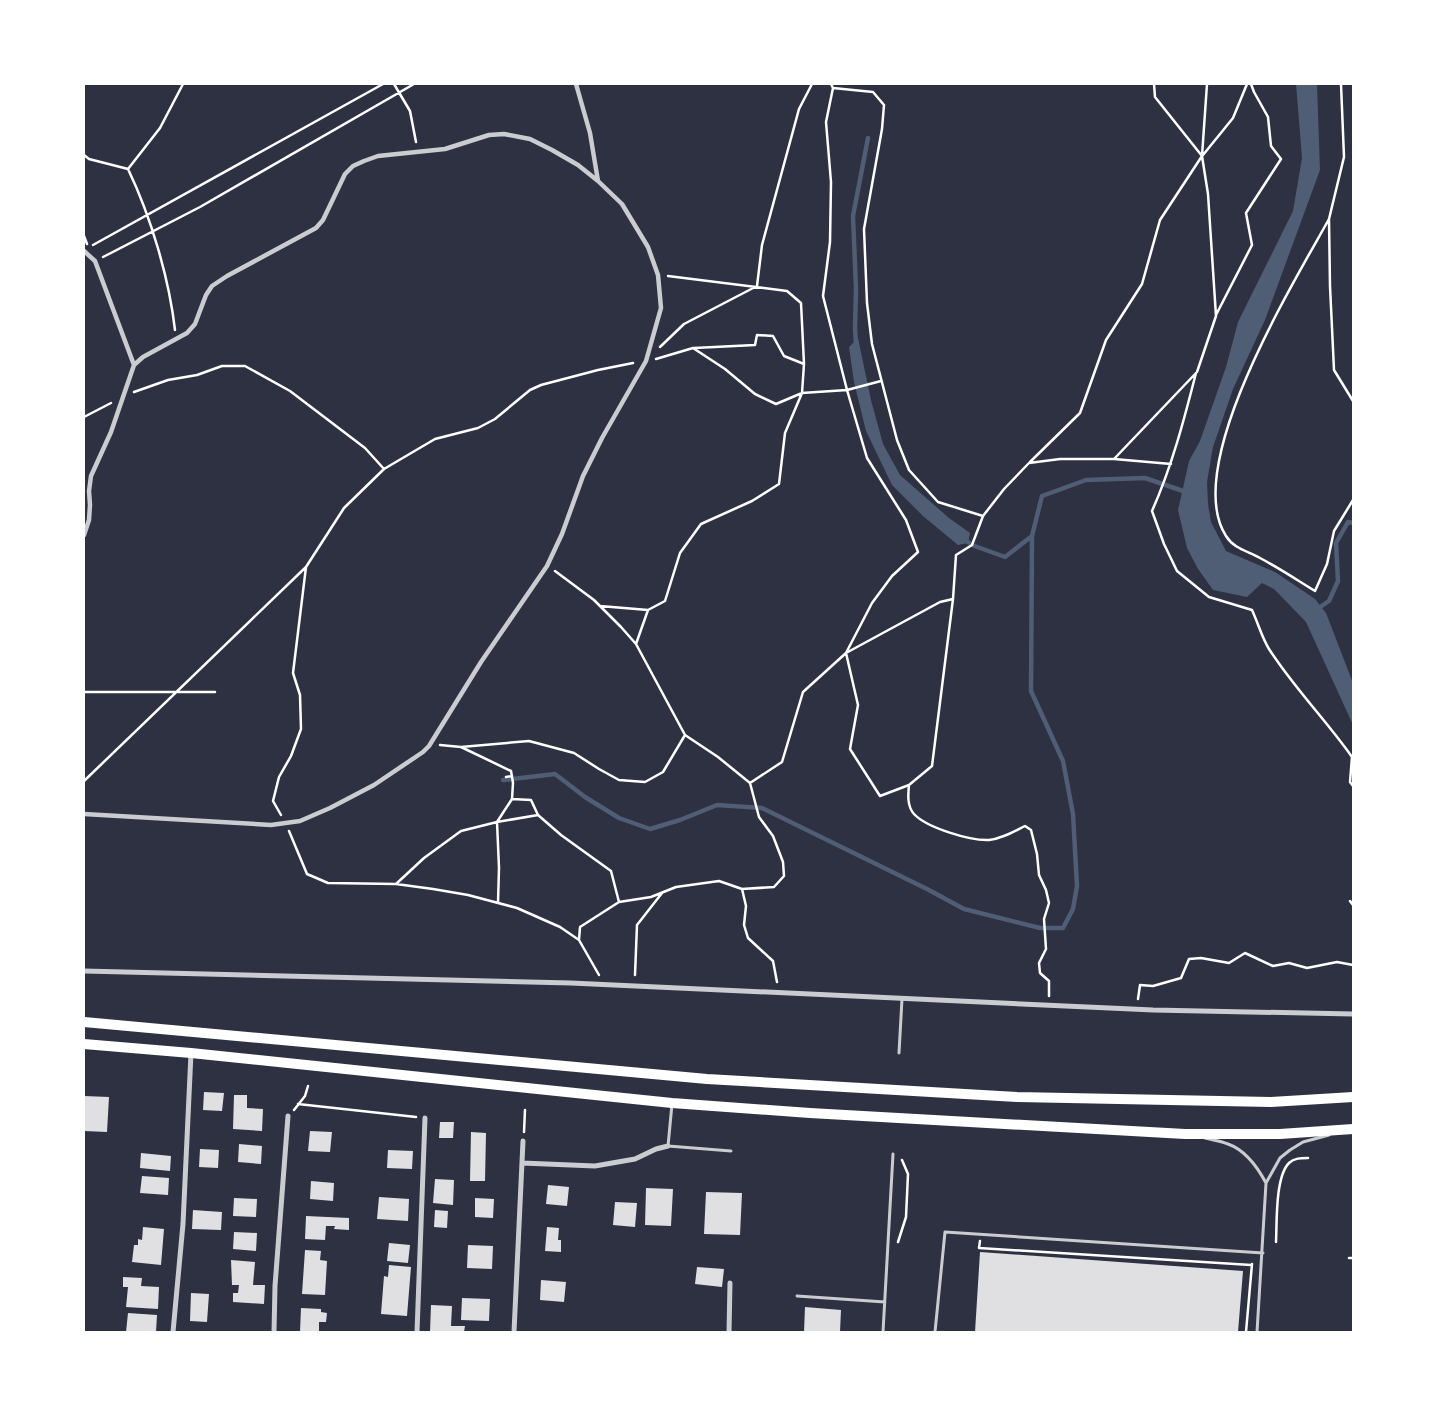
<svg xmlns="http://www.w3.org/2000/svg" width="1437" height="1416" font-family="'Noto Serif',serif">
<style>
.water{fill:#4f5d75}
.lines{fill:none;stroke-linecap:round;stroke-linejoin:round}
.stream{stroke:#4f5d75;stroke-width:4.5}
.building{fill:#e0e0e3}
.path{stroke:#fff;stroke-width:2.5}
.service{stroke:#caccd0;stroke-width:3}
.pedestrian{stroke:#caccd0;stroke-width:4.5}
.minor{stroke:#caccd0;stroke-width:5}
.primary{stroke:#fff;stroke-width:10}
</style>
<rect width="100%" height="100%" fill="#2d3142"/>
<path class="water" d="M 1296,84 L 1317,84 L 1320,170 L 1265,320 L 1233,389 L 1213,447 L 1207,482 L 1208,504 L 1211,522 L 1226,551 L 1275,572 L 1315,599 L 1326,613 L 1353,683 L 1353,725 L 1306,622 L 1274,589 L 1262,583 L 1247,597 L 1213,590 L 1198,569 L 1187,548 L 1178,510 L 1189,461 L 1200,441 L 1226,367 L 1238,322 L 1293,211 L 1302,158 Z
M 858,338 L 871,400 L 883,444 L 900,475 L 949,518 L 970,533 L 968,543 L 958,545 L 923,516 L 892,485 L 866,431 L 854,382 L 849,347 Z"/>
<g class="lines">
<path class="stream" d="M 856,345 L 855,328 L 856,289 L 853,216 L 868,138
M 964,539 L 972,545 L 1005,557 L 1032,536 L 1042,496 L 1086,480 L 1145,478 L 1186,492
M 1317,609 L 1329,601 L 1338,581 L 1336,543 L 1348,522 L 1353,523
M 503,780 L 555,774 L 585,797 L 619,818 L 650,829 L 680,820 L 717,805 L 762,808 L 927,889 L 964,909 L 1040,928 L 1063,928 L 1073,909 L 1077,886 L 1073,814 L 1063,761 L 1031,691 L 1032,536"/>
</g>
<path class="building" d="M 204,1092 L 224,1093 L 222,1111 L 203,1110 Z
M 234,1095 L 247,1095 L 247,1108 L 263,1109 L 262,1131 L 233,1129 Z
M 84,1096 L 109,1097 L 107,1132 L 84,1131 Z
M 440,1122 L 454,1122 L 453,1138 L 439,1138 Z
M 310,1131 L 332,1132 L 330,1152 L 308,1151 Z
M 471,1132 L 486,1133 L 485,1181 L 470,1181 Z
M 239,1144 L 262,1146 L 261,1164 L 238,1162 Z
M 200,1149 L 219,1150 L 218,1168 L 199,1167 Z
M 388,1150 L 413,1151 L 412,1169 L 387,1168 Z
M 141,1153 L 171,1156 L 170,1171 L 140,1168 Z
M 142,1176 L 169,1178 L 168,1195 L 140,1193 Z
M 435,1179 L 454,1180 L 453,1205 L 433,1203 Z
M 311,1181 L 334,1183 L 333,1201 L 310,1199 Z
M 548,1185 L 569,1187 L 567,1206 L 546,1204 Z
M 646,1188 L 673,1189 L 671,1226 L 645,1225 Z
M 706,1192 L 742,1193 L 740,1235 L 704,1234 Z
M 379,1197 L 409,1199 L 408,1221 L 377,1219 Z
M 234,1198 L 257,1199 L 256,1217 L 233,1216 Z
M 475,1198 L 494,1199 L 493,1218 L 475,1217 Z
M 615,1202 L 637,1203 L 635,1227 L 613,1225 Z
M 193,1210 L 222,1212 L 221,1230 L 192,1229 Z
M 435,1210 L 448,1211 L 447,1228 L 434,1227 Z
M 306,1216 L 349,1218 L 349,1230 L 334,1229 L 335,1226 L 326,1226 L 325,1240 L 305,1239 Z
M 143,1227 L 164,1229 L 161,1265 L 132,1262 L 134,1245 L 138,1245 L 138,1239 L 142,1240 Z
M 547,1227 L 559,1228 L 558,1240 L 561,1240 L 561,1252 L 545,1251 Z
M 234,1232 L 257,1233 L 256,1251 L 233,1249 Z
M 389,1243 L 410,1245 L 408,1263 L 387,1261 Z
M 468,1245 L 493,1246 L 492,1269 L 467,1268 Z
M 305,1250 L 321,1251 L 320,1260 L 327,1261 L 325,1295 L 302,1294 Z
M 980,1252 L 1243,1271 L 1238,1332 L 975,1332 Z
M 231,1260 L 255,1262 L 253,1285 L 265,1285 L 264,1304 L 233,1302 L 233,1293 L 238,1293 L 239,1285 L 232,1285 Z
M 389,1265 L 411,1267 L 407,1316 L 381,1314 L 384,1276 L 388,1277 Z
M 697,1267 L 724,1269 L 722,1287 L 695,1284 Z
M 123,1277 L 142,1278 L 141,1286 L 159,1287 L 158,1309 L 126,1307 L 128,1287 L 123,1287 Z
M 541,1280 L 566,1282 L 564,1302 L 540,1300 Z
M 191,1293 L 209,1294 L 207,1322 L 190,1321 Z
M 462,1298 L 490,1299 L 489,1321 L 461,1320 Z
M 431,1305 L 452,1306 L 451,1326 L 465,1326 L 464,1332 L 430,1332 Z
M 805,1307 L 841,1310 L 840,1332 L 804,1332 Z
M 301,1308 L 321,1309 L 321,1312 L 327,1313 L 326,1322 L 319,1322 L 319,1332 L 300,1332 Z
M 128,1313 L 157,1315 L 156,1332 L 126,1332 Z"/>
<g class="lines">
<path class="path" d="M 394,84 L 410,111 L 416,142
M 1341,84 L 1344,157 L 1329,219 L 1330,286 L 1334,370 L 1353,401
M 833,88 L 873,92 L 884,105 L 882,129 L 864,229 L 867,303 L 872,344 L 897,440 L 909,470 L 938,502 L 983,516
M 84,155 L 89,159 L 128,169 C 151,217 169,278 175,330
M 1203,155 L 1233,118 L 1247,84
M 128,169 L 160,128 L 183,84
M 1329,219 C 1293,284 1181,466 1226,536 C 1234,549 1248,551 1260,558 C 1279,568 1297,580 1315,591 L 1327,564 L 1334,531 L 1353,500
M 84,236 L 87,244
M 93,245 L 383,84
M 103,257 L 200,207 L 414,84
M 1216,315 L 1252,245 L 1246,213 L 1281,159 L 1271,146 L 1268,117 L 1254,92 L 1251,84
M 660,347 L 684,324 L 757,286 L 762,245 L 799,109 L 812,84
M 694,348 L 755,345 L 757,335 L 773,336 L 784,356 L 804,364
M 656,359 L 693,348 L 725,369 L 755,394 L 776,404 L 802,393 L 847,390 L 823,296 L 830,242 L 831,182 L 826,122 L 833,88 L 831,84
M 1196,373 C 1184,420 1172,466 1152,511 L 1164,544 L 1177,571 L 1209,597 L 1252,610 C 1258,623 1262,638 1269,649 C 1294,688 1326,720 1352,757 L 1350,782 L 1353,786
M 881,381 L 847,390 L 867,458 L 906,520 L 918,552 L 892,576 L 872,603 L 846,653 L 858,705 L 850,749 L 880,796 L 909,785 L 932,766 L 953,599
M 134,392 L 168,380 L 197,375 L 222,366 L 245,366 L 290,391 L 365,448 L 384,469
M 84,417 L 111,403
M 1114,459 L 1171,464
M 1030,462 L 1080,413 L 1106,340 L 1142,284 L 1160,220 L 1202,156 L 1207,84
M 600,606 L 648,610
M 636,644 L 648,610 L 665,601 L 680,553 L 701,524 L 752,501 L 779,484 L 785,433 L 802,393 L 804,364 L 801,303 L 787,291 L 668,276
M 84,692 L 215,692
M 685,735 L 718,757 L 750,783 L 782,762 L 803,692 L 846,653 L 940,602 L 953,599 L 956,555 L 972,545 L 983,516 L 1004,489 L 1029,463 L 1060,459 L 1114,459 L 1197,372 L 1216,316 L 1208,194 L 1202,156 L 1155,97 L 1154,84
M 440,745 L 461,747 L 511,771 L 513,783 L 512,799 L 531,800 L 538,815 L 561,835 L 611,871 L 619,902
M 461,747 L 529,741 L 574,753 L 599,769 L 619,780 L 645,782 L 663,772 L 685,735 L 636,644 L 621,627 L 594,600 L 555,571
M 506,777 L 512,776
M 84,781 L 306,567
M 909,785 C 908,795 907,806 914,814 C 927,828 971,841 989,840 C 1003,838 1013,832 1025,826 L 1031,830 L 1037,854 L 1039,875 L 1046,890 L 1049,903 L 1044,919 L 1046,949 L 1039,963 L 1040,973 L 1049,981 L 1049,996
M 281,815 L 273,801 L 279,777 L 291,756 L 301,729 L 300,695 L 293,673 L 306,567 L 344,508 L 384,469 L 435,439 L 478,428 L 495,419 L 530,390 L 541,385 L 598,370 L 633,363
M 289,831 L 307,874 L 328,883 L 396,884 L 433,889 L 468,895 L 517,908 L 560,927 L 579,940 L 599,975
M 396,884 L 424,858 L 461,831 L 497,822 L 538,815
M 742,889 L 774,887 L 784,876 L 783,862 L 773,836 L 759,817 L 750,783
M 1350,901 L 1353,905
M 498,903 L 499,868 L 497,822 L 512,799
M 579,940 L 580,927 L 619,902 L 651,897 L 676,887 L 719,881 L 742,889 L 746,906 L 744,925 L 748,938 L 773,961 L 777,982
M 635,975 L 637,925 L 662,893
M 1138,999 L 1140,985 L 1153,986 L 1181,978 L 1189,959 L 1201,958 L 1229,963 L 1245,953 L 1273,966 L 1289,963 L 1307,968 L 1337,962 L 1353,965
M 298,1104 L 416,1117
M 294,1110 L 305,1096 L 308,1086
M 524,1132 L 525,1110
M 980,1241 L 979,1248 L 1251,1265
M 898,1242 L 906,1217 L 908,1174 L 902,1160
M 1276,1242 C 1277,1223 1275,1177 1289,1163 C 1294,1158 1301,1158 1308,1158
M 1349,1258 L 1353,1258
M 1246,1332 L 1252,1264"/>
<path class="service" d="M 899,1053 L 902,999
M 672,1104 L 668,1146 L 731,1151
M 1205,1138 C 1212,1140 1221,1141 1228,1144 C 1245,1150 1258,1168 1266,1183
M 797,1296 L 885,1302
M 883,1332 L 893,1154
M 935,1332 L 945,1232 L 1263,1253
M 1257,1332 L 1266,1183 L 1280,1158 L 1290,1150 L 1303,1142 L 1329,1135"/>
<path class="pedestrian" d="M 576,84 L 590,133 L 598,181
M 84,251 L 95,261 L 134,365
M 84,535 L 89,520 L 90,505 L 89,491 L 91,476 L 111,432 L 134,365 L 143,357 L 187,333 L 195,324 L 206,295 L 212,286 L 227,276 L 316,228 L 323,220 L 345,174 L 353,166 L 364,161 L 378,156 L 445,149 L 489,135 L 504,134 L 530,139 L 552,150 L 578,165 L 598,181 L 622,204 L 648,247 L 658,275 L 661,308 L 646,361 L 602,438 L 583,476 L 562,534 L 547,566 L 481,662 L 429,746 L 423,752 L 374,785 L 330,808 L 300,821 L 271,825 L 84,814"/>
<path class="minor" d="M 84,971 L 571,983 L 1153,1010 L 1353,1014
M 522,1163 L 595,1166 L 635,1159 L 656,1149 L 668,1146
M 173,1332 L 183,1224 L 191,1053
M 274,1332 L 275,1286 L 288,1116
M 417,1332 L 425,1118
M 514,1332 L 523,1141
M 729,1332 L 730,1283"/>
<path class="primary" d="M 84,1022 L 707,1079 L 1017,1097 L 1271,1102 L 1353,1097
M 84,1044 L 191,1053 L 672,1103 L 810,1113 L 1185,1134 L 1280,1134 L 1353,1129"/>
</g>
<rect width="1437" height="1416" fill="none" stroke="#ffffff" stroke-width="170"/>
</svg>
